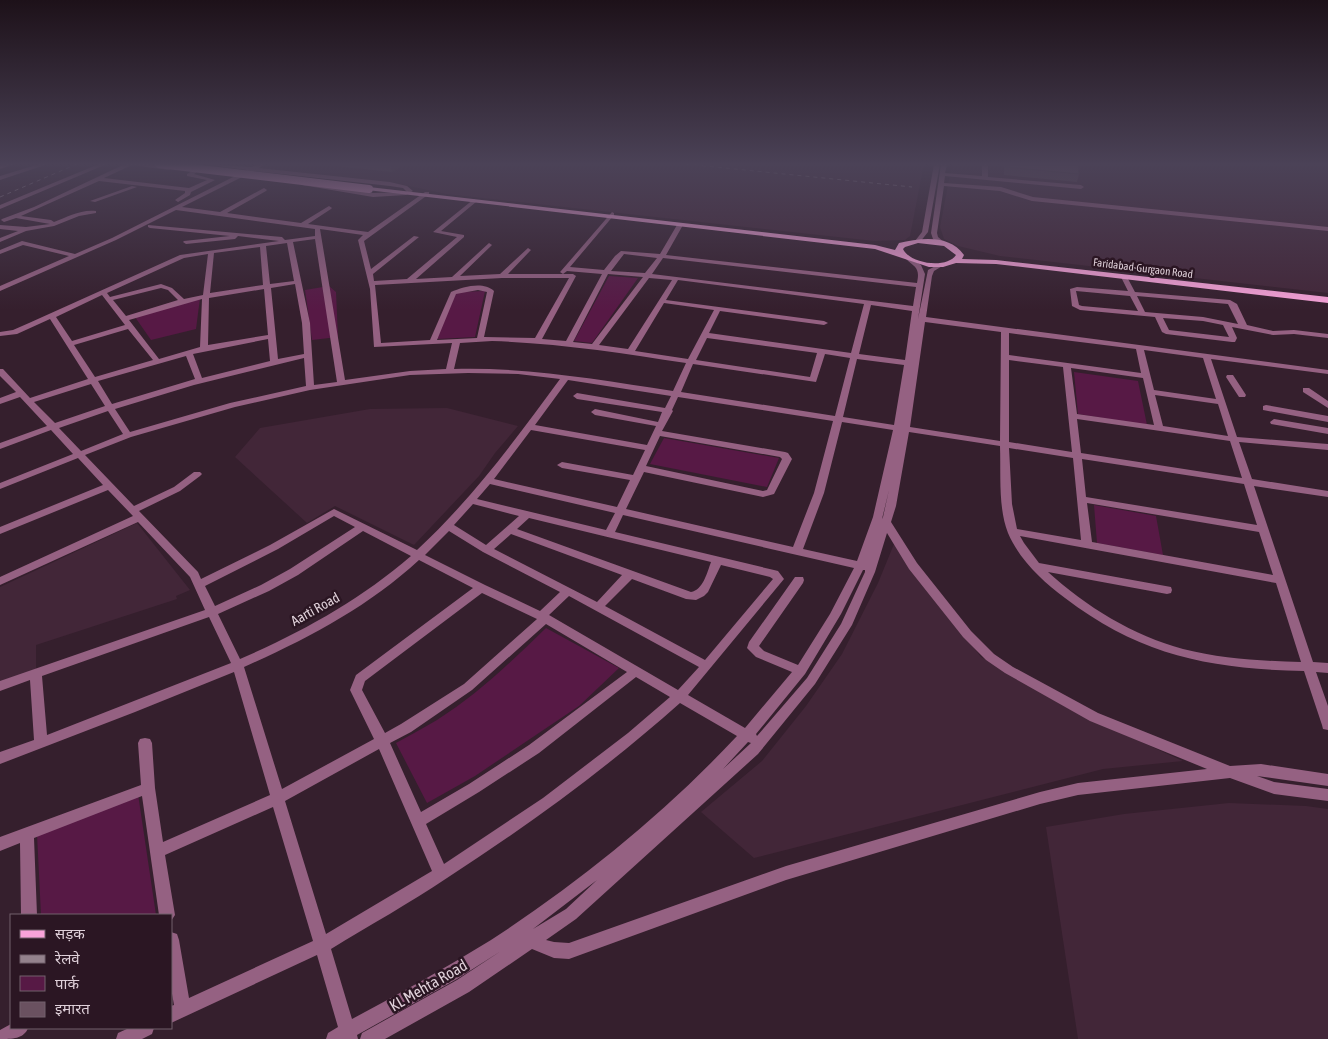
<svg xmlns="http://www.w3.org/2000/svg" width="1328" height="1039" font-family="'Asap Condensed','Noto Sans Devanagari',sans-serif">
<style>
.built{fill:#422638}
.green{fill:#571945}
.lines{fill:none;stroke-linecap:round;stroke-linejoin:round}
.minor{fill:#956182;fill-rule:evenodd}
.major{fill:#f8a3d9;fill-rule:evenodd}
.rail{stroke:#94828d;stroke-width:1;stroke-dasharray:4 4;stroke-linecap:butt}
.major-bridge{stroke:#f8a3d9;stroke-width:8}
.wall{fill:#5b4653}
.shaded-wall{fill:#4a3943}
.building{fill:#6a5160;stroke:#4a3943}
.labels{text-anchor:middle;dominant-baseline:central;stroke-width:5;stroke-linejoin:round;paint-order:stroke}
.far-street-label{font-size:11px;fill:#dfd0d9;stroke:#2b1623}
.street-label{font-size:14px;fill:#dfd0d9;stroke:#2b1623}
.near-street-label{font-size:16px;fill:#dfd0d9;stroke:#2b1623}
</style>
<rect width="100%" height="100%" fill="#351f2d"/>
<path class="built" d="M 268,164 L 924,164 L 910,236 L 905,240 L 874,241 L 446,194 L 391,182 L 261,168 Z
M 952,164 L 1328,164 L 1328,293 L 1000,256 L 958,246 L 944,239 L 940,227 Z
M 447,408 L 518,426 L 495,453 L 479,476 L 414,545 L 335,506 L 307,523 L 235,457 L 260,428 L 370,409 Z
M 137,523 L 190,590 L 176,596 L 177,599 L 36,645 L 36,671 L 0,683 L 0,587 Z
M 894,544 L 981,657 L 1069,709 L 1183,761 L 1103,769 L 754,858 L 701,812 L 762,761 L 806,706 L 842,654 L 878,583 Z
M 1229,803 L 1306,806 L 1328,809 L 1328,1039 L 1078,1039 L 1046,827 L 1124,814 Z"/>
<path class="green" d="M 609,276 L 638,278 L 592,343 L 574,341 Z
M 329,286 L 336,292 L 338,337 L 312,340 L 305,290 Z
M 485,291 L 475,337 L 437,339 L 456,292 Z
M 200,298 L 196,329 L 151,340 L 135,317 Z
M 1074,372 L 1138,381 L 1147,425 L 1078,414 Z
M 664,438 L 779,458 L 767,487 L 650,464 Z
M 1094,505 L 1156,516 L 1163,555 L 1097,543 Z
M 546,628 L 619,668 L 579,706 L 475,776 L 427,803 L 396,743 C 410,735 424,728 437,720 C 477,695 512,661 546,628 Z
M 138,794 L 156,915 L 41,915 L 37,834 Z"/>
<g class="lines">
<path class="minor" d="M 5,164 L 15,164 L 0,169 L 0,165 Z
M 39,164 L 48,164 L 0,180 L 0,176 Z
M 99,164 L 107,164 L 0,209 L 0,205 Z
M 125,164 L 149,164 L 172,168 L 169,170 L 132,165 L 104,178 L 189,188 L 207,180 L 187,176 L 187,174 L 195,169 L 198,171 L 194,174 L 215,180 L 191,192 L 190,195 L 178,202 L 175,200 L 185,193 L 185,191 L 99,181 L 21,216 L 51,220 L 54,222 C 67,217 81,209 96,211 L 96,213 L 79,216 L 54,226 L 26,231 L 0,242 L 0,238 L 18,231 L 0,229 L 0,225 L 26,227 L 50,224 L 16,218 L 4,222 L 1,220 L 2,219 L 34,207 Z
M 203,164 L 252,167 L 259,164 L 266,164 L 259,168 L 390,182 L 407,186 L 413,191 L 406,195 L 373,197 L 302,185 L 305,183 L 373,193 L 407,192 L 403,188 L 390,186 L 254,171 L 182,207 L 220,212 L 264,188 L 267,190 L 266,191 L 227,213 L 301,223 L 329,206 L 332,208 L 331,209 L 308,224 L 368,232 L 425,192 L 429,192 L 429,194 L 364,241 L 371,269 L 414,236 L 419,237 L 373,274 L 374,281 L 407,279 L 457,237 L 433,232 L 474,199 L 477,201 L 476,202 L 441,231 L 464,235 L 464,237 L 416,279 L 452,277 L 489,243 L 492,245 L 491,246 L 460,276 L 500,274 L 528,248 L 531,250 L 530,251 L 508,274 L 563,274 L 560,272 L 561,271 L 612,212 L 614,213 L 614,215 L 570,267 L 604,270 L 615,256 L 621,251 L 660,254 L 677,225 L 680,223 L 683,225 L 666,255 L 917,283 C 920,268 916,268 906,259 L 911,258 L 921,265 L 925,274 L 918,319 L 928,270 L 941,263 L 944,265 L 934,271 L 932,276 L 926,317 L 1328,370 L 1328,374 L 1211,359 L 1237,437 L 1328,444 L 1328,450 L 1239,442 L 1252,479 L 1328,491 L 1328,497 L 1254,486 L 1313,662 L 1328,663 L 1328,673 L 1316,672 L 1328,706 L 1328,730 L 1323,729 L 1322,725 L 1304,671 C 1211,669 1141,656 1065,598 C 1042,581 1019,559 1008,533 C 998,508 1001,474 1000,446 L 909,432 L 896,506 L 891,522 L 917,563 L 971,631 L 994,654 L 1013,667 L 1098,713 L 1230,766 L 1261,764 L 1328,774 L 1328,786 L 1257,776 L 1274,782 L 1328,789 L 1328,801 L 1274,794 L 1230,778 L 1078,795 L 1040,804 L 786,880 L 569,959 L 554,958 L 532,949 L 469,992 L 385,1039 L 360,1039 L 362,1033 L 457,980 L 501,951 L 457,979 L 357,1035 L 358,1039 L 326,1039 L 328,1033 L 338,1027 L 317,955 L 171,1023 L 171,1006 L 174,1005 L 171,988 L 171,932 L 177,934 L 179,940 L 189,998 L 313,941 L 273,807 L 165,855 L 175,915 L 171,921 L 171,915 L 159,915 L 142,796 L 34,838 L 37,915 L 21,915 L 20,843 L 0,851 L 0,837 L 141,785 L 138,743 L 140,739 L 145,738 L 150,739 L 152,743 L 155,788 L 163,842 L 270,795 L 234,672 L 135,712 L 0,764 L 0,752 L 34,740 L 30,680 L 0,691 L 0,681 L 205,610 L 190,577 L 138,522 L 0,585 L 0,577 L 133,516 L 108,490 L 0,534 L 0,527 L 103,485 L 78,458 L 0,489 L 0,483 L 73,454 L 51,430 L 0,449 L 0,443 L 47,426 L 20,397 L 0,404 L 0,398 L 16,392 L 0,376 L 0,369 L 3,369 L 30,398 L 88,379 L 50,319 L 17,334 L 0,336 L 0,332 L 13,330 L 29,323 L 180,255 L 279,241 L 238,236 L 235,239 L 186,244 L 183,242 L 184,241 L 230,236 L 150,228 L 148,227 L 148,225 L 282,237 L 285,240 L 315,236 L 315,229 L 176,210 L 116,240 L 0,291 L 0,286 L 69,256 L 23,245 L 0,254 L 0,250 L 22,241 L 75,254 L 112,238 L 247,170 ZM 320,229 L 363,235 L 358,240 L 370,289 L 374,347 L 452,343 L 446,369 L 410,371 L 345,380 ZM 315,239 L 337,382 L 314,385 L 310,323 L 293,242 ZM 287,243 L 294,281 L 270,284 L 266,246 ZM 260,247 L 263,285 L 210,293 L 214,253 ZM 208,254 L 203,295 L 184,299 L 172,288 L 161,284 L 110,297 L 107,293 L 184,258 ZM 624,254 L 657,258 L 645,273 L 611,271 ZM 663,258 L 916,287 L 913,306 L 652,274 ZM 567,271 L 602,274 L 566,341 L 542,339 L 576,276 L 573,274 L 563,274 ZM 608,274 L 643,277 L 592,344 L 573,342 ZM 502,278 L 569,278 L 535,338 L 484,337 L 494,291 C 483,281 463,287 451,292 L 430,340 L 381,343 L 375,285 ZM 649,278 L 672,280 L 628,349 L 599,345 ZM 678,280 L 864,304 L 851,353 L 709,333 L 720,311 L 824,325 L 828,323 L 824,321 L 666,300 ZM 295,284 L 302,323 L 304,354 L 278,359 L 271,288 ZM 161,288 L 168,290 L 178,300 L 126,316 L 113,300 ZM 264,289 L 268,335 L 208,345 L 209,298 ZM 478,290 L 487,292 L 477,338 L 437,340 L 456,294 ZM 102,295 L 125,325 L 72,341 L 56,317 ZM 202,299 L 200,347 L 159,359 L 129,320 ZM 664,303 L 714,310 L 688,359 L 635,351 ZM 871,305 L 912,311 L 905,360 L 859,354 ZM 925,322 L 1001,332 L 1000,441 L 910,427 ZM 128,329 L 153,360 L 95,377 L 74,345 ZM 1009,333 L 1136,349 L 1141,373 L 1009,355 ZM 707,338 L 817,353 L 810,377 L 696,360 ZM 268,339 L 270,361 L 202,378 L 193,354 ZM 492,341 C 558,343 621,353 686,363 L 673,391 C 600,380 528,367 454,369 L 460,343 ZM 1144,350 L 1203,358 L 1216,399 L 1154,390 ZM 825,354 L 850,358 L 835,416 L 681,392 L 693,364 L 816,382 ZM 186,356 L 195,379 L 112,404 L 98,381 ZM 304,358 L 306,386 L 230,403 L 130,432 L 115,409 L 194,385 ZM 857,359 L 904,365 L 894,425 L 843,417 ZM 1009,360 L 1063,367 L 1072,452 L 1009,442 ZM 1071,368 L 1143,378 L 1154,425 L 1077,414 ZM 468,373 L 518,374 L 560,379 C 516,439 472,499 417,550 L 334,509 L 270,545 L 201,579 L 198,572 L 139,511 L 180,491 L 200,476 L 202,474 L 200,472 L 194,472 L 174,487 L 134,506 L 85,455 L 131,437 L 235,407 L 310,390 L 410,375 ZM 568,380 L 671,396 L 665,408 L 577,393 L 573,396 L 577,399 L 662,412 L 658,422 L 595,409 L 591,412 L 595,415 L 656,426 L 647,445 L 535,425 ZM 91,384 L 105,406 L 55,423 L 34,402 ZM 1155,395 L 1218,404 L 1228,436 L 1163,426 ZM 678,397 L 833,421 L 814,493 L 793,547 L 626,509 L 644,472 L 763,497 L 774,494 L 792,459 L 788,453 L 785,452 L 662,431 L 673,411 L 672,410 ZM 108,411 L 123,434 L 81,451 L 59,428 ZM 1077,419 L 1230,441 L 1242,478 L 1081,453 ZM 842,422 L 893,430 L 873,517 L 857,561 L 803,549 L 824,493 ZM 531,430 L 645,450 L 633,475 L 562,462 L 557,465 L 562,468 L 630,480 L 617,507 L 494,479 ZM 660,436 L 780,457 L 782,459 L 767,490 L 763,491 L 646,466 ZM 1009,448 L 1073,458 L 1081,540 L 1017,529 L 1012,504 ZM 1082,459 L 1244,484 L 1257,525 L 1086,497 ZM 490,484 L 615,513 L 606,530 L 477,499 ZM 889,490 L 882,519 L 883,517 ZM 1087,503 L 1259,532 L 1273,575 L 1092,542 ZM 473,504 L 519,516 L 486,545 L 454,525 ZM 623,515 L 854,568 L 830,614 L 798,665 L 764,651 L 759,646 L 803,583 L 804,580 L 803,577 L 795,577 L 749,642 L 747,648 L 756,657 L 792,672 L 745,728 L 688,695 L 784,579 L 778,571 L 774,570 L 615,532 ZM 334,516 L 355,527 L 290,569 L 261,585 L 215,606 L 205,586 L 278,549 ZM 529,518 L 711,562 C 707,573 703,590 691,592 L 517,529 ZM 363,531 L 411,556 C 360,600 302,632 240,659 L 218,614 L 269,591 L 298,575 ZM 449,531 L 483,552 L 560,592 L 540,611 L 485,585 L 425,555 ZM 887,533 L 909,569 L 963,637 L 986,660 L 1005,673 L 1090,721 L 1207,769 L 1078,783 L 1040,792 L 786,866 L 569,943 L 554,942 L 546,940 L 576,919 L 758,754 L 815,684 L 852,625 L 875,572 ZM 511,534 L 622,575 L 597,602 L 494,549 ZM 1020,536 L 1276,583 L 1301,662 C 1262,661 1222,659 1183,649 C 1134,636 1085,606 1048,572 L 1167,594 L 1171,593 L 1172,590 L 1171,587 L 1039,563 L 1024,543 ZM 419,560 L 473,588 L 356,675 L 350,690 L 374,739 L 282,789 L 244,667 C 307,639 368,607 419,560 ZM 721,565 L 770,577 L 773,579 L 705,660 L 605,606 L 632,579 L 686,599 L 696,600 L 704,596 L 708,592 ZM 863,570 L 865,570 L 865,572 L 841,624 L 807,678 L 757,736 L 756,734 L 805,674 L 841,614 ZM 482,593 L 537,619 L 464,684 L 401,724 L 385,733 L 362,690 L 365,681 ZM 569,596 L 699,667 L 678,690 L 549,615 ZM 209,617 L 231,663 L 47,735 L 42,676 ZM 546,624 L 627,672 L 529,745 L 469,784 L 421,812 L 390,743 L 411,732 L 472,690 ZM 636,677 L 670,697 L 628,733 L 543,798 L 444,864 L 426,824 L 479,792 L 539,753 ZM 680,703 L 737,736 C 665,813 580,882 491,940 C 446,968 399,994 352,1019 L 331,949 C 370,925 410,903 447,878 C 529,825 607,768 680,703 ZM 748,742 L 751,743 L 723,769 ZM 379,749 L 432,871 L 326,934 L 285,801 ZM 597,880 L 566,909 L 533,929 Z
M 934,164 L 940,164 L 928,232 L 920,242 L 918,243 L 915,241 L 922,232 Z
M 941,164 L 947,164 L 945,173 L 982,176 L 982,164 L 988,164 L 988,177 L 1081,185 L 1084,187 L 1081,189 L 945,176 L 944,183 L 1001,187 L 1033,197 L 1328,227 L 1328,231 L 1032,201 L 1000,191 L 944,186 L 937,233 L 938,237 L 945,243 L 942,245 L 933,239 L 931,233 Z
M 132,186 L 137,187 L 95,202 L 90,201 Z
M 1124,275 L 1127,277 L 1135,292 L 1230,300 L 1237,304 L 1247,325 L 1273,331 L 1294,330 L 1328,334 L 1328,338 L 1294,334 L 1273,335 L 1232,327 L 1237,338 L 1235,342 L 1232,342 L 1166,334 L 1162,332 L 1155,317 L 1080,310 L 1072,306 L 1070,289 L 1077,287 L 1128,291 L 1121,277 ZM 1076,291 L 1130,296 L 1138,311 L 1082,306 L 1079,305 ZM 1137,296 L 1228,304 L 1238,324 L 1203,317 L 1145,312 ZM 1163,318 L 1203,321 L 1223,325 L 1229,337 L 1169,330 Z
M 1227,375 L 1233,375 L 1246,395 L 1245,397 L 1239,397 L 1226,377 Z
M 1303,388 L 1309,388 L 1328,401 L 1328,408 L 1303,392 Z
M 1266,405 L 1328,416 L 1328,422 L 1263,410 L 1263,406 Z
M 1274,419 L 1328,428 L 1328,434 L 1271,424 L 1270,422 Z
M 11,1024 L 11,1028 L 28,1028 C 24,1039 12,1039 0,1039 L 0,1030 Z
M 129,1028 L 154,1028 L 152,1034 L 142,1039 L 116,1039 L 118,1033 Z"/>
<path class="major" d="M 369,187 L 875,245 L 895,250 L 899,243 C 921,238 949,234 964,255 L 962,259 L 996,260 L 1328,297 L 1328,303 L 996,264 L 956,263 L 943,267 L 929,267 L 875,249 L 367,190 L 367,188 ZM 918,243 L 944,246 L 956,255 C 947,269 910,264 903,249 L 905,247 Z"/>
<path class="rail" d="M 686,164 L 912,187
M 0,197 L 77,164"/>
<path class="major-bridge" d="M 159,164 L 369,189"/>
</g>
<path class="wall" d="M 336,164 L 405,164 L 392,172 L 336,166 Z
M 1004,164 L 1078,164 L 1079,174 L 1077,182 L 1004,175 Z"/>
<path class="shaded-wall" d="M 391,164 L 405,164 L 392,172 Z"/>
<path class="building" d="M 1006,164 L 1078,164 L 1079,174 L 1006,167 Z"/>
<linearGradient id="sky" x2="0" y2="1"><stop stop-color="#1d1119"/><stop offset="0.53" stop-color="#4b4257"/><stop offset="1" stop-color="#4b4257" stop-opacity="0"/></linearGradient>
<rect width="1328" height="310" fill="url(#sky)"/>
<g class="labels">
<g class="far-street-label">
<text transform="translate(1143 268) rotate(7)">Faridabad-Gurgaon Road</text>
</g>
<g class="street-label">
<text transform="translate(315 609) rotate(-29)">Aarti Road</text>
</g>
<g class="near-street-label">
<text transform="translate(428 985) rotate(-30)">KL Mehta Road</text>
</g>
</g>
<rect x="10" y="914" width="162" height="115" fill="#2b1623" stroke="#73606c"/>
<rect x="20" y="930" width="25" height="8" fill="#f8a3d9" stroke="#73606c"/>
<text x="55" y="939" font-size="15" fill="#dfd0d9">सड़क</text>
<rect x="20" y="955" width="25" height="8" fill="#94828d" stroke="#73606c"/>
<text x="55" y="964" font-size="15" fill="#dfd0d9">रेलवे</text>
<rect x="20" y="976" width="25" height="15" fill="#571945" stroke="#73606c"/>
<text x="55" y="989" font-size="15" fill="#dfd0d9">पार्क</text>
<rect x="20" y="1002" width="25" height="15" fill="#6a5160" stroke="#73606c"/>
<text x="55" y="1014" font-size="15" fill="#dfd0d9">इमारत</text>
</svg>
